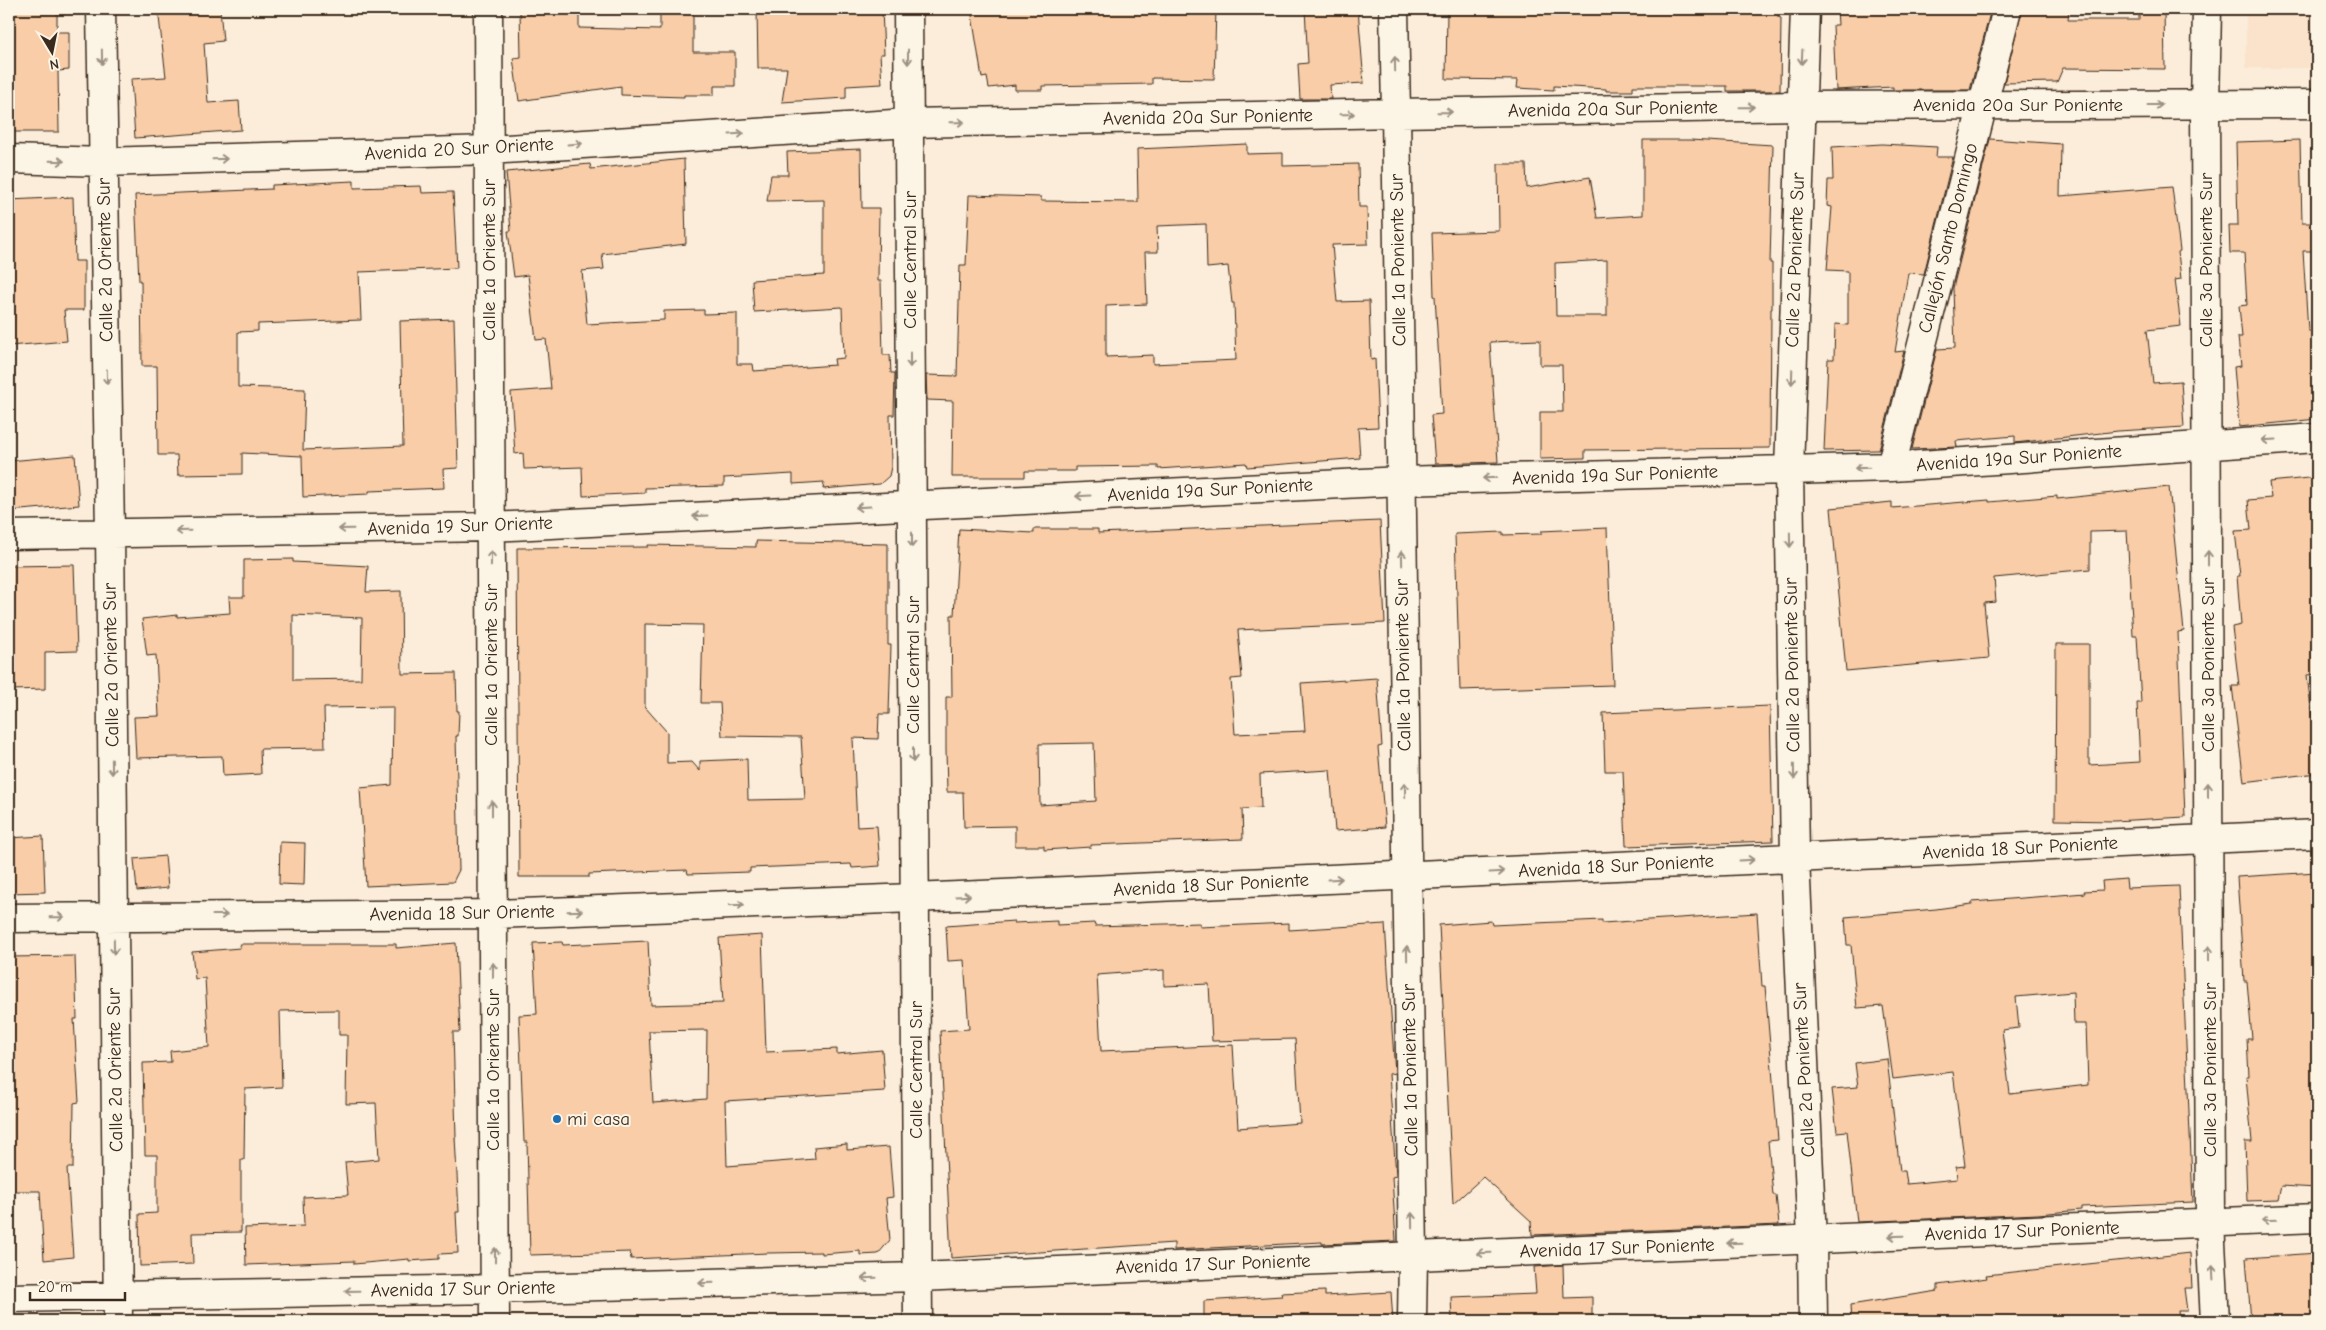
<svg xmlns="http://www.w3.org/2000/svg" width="2326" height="1330" font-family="'Comic Neue',sans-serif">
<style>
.built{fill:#fae3ca}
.building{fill:#f8cda7;stroke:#3b2a1e;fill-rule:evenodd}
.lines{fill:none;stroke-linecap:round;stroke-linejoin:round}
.street-casing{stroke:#3b2a1e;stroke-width:31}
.secondary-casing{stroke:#3b2a1e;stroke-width:31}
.street{stroke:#fcf5e5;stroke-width:28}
.secondary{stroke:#fcf5e5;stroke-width:28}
.oneway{stroke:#9c9082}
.poi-dot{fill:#1f6fb2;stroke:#fcf5e5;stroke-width:2}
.labels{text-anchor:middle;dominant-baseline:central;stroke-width:4;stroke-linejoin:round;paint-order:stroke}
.street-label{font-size:19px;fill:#3b2a1e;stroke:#fcf5e5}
.poi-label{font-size:19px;fill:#3b2a1e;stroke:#fcf5e5;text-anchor:start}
</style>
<rect width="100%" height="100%" fill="#fbedd9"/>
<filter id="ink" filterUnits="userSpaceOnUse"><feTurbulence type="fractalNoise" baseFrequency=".02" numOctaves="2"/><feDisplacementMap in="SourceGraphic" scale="10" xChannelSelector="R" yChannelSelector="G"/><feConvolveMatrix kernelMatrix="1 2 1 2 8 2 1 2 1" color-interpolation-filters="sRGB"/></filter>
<g filter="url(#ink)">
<path class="built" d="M 2246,9 L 2317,9 L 2317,68 L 2246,68 Z"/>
<path class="building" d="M 9,9 L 57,9 L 57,32 L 69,32 L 69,70 L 58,71 L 59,132 L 9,132 Z
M 158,9 L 220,9 L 223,41 L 204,43 L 208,103 L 239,101 L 241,130 L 135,138 L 131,79 L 166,77 Z
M 520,9 L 579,9 L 579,28 L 660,30 L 660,9 L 693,9 L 693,52 L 735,52 L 735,86 L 714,86 L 714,95 L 684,95 L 684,97 L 621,95 L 621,86 L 519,101 L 513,58 L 521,57 Z
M 757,9 L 882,9 L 884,54 L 880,54 L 882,84 L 846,86 L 846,98 L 782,102 L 787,68 L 758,68 Z
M 971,9 L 1216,9 L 1214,79 L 1152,78 L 1152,84 L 1042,86 L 1042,90 L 1015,90 L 1015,85 L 989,88 L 987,77 L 982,78 Z
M 1305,9 L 1358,9 L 1364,83 L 1330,85 L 1331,99 L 1300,99 L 1298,64 L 1308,63 Z
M 1447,9 L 1778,9 L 1778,17 L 1781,18 L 1780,91 L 1727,91 L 1727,86 L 1633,86 L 1633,91 L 1606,91 L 1606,89 L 1554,86 L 1554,90 L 1517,88 L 1518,80 L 1446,79 Z
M 1837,9 L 1991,9 L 1970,90 L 1893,90 L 1893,87 L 1836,90 L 1833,25 L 1838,25 Z
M 2022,9 L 2069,9 L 2068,20 L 2139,20 L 2139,9 L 2164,9 L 2165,69 L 2063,68 L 2057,82 L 2004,83 Z
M 1990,139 L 2061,144 L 2060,196 L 2172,187 L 2180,251 L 2178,252 L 2181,279 L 2175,280 L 2181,326 L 2147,330 L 2153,383 L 2181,381 L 2184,427 L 2118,431 L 2015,443 L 2015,436 L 1956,441 L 1957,447 L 1912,449 L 1937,349 L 1955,348 L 1953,288 Z
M 1643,140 L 1690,140 L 1773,145 L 1770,263 L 1772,263 L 1772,309 L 1771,309 L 1770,448 L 1585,450 L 1585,458 L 1540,459 L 1540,412 L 1563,412 L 1562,365 L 1540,365 L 1540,340 L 1490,342 L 1498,462 L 1435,464 L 1431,415 L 1442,414 L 1435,296 L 1434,296 L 1432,233 L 1499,231 L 1498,164 L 1526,164 L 1527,188 L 1590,177 L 1597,218 L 1643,215 ZM 1607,260 L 1607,316 L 1556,316 L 1555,263 Z
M 2300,140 L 2302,223 L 2317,223 L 2317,251 L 2303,251 L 2308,331 L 2317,330 L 2317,419 L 2239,427 L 2234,367 L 2241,366 L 2238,337 L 2242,337 L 2239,306 L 2247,305 L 2244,253 L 2230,253 L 2229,225 L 2238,225 L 2236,142 Z
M 1247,144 L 1247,154 L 1283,153 L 1283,166 L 1358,164 L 1359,207 L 1367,207 L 1368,244 L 1332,245 L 1337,302 L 1369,301 L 1371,360 L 1375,359 L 1378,427 L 1358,428 L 1360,458 L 1247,467 L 1246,463 L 1158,469 L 1158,466 L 1075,467 L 1075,471 L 1025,471 L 1025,477 L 952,477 L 953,401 L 927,400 L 926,375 L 957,376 L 960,265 L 966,265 L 969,195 L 1041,197 L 1041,201 L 1138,202 L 1137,149 ZM 1206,224 L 1207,268 L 1228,266 L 1232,303 L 1234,303 L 1236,360 L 1153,364 L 1153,355 L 1106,357 L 1106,306 L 1147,304 L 1145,252 L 1158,252 L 1157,226 Z
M 1882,144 L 1937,147 L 1936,157 L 1953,157 L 1924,274 L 1908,273 L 1895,352 L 1904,351 L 1879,450 L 1824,451 L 1828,359 L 1834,359 L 1835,324 L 1848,325 L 1848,271 L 1827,270 L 1832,207 L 1827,206 L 1828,180 L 1833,180 L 1832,147 Z
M 861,149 L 862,208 L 879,208 L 878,281 L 881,281 L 883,355 L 890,355 L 891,373 L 895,373 L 894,415 L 890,415 L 891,467 L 889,476 L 880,484 L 823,489 L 824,482 L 793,484 L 793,474 L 724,478 L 724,486 L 645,488 L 645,493 L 583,496 L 582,467 L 524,469 L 523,453 L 515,454 L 511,392 L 551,389 L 546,339 L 536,340 L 528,275 L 514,277 L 508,231 L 511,231 L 506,172 L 590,164 L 591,169 L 684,159 L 686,244 L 602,254 L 604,269 L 582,271 L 587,324 L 664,320 L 664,311 L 704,310 L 704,314 L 737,313 L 737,364 L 753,364 L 754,371 L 835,365 L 834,359 L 844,358 L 842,307 L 754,312 L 752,280 L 824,275 L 824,200 L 767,201 L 771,175 L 788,175 L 787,152 Z
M 354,181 L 354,188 L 421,186 L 422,193 L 453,192 L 457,268 L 359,272 L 361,320 L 258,324 L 258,331 L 238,332 L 238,387 L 305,389 L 303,450 L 403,446 L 400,321 L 454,319 L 458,468 L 443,469 L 444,488 L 369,491 L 369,494 L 303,497 L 302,456 L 242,453 L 242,474 L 178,475 L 177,455 L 158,455 L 157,366 L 142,366 L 141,281 L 139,281 L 135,195 L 272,189 L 272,185 Z
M 73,197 L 75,261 L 84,261 L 84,310 L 64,310 L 67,341 L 9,346 L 9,279 L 11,279 L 9,200 Z
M 75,455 L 79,505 L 9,511 L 9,461 Z
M 2309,478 L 2317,479 L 2317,674 L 2307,675 L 2317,756 L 2317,773 L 2244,782 L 2232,686 L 2239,686 L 2232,627 L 2241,625 L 2237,576 L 2240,576 L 2235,531 L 2251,530 L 2248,500 L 2271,498 L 2269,482 Z
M 2169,487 L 2184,631 L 2178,632 L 2185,817 L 2114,821 L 2055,820 L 2056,644 L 2089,644 L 2089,765 L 2140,762 L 2137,703 L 2141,703 L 2137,636 L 2133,636 L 2127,531 L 2090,532 L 2090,569 L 1994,578 L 1996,602 L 1984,603 L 1989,658 L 1846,671 L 1831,508 L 1892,502 L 1892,508 L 1989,500 L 1989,502 L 2057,496 L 2057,499 Z
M 1380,521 L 1385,623 L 1238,630 L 1242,678 L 1231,679 L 1235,734 L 1305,731 L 1301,683 L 1377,678 L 1382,746 L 1378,747 L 1385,827 L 1335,831 L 1330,770 L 1260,774 L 1261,808 L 1242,809 L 1243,839 L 1091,845 L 1091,847 L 1044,850 L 1044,846 L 1015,846 L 1015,826 L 964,827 L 963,792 L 947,792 L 946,749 L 946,697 L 952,697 L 951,615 L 954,615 L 959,529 L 1034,533 L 1034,529 L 1098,529 L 1098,533 ZM 1094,743 L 1096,801 L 1040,805 L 1039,744 Z
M 1607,528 L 1613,685 L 1460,690 L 1455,534 L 1503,532 L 1503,535 L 1541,534 L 1541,531 Z
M 756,541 L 888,544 L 888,645 L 891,645 L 889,714 L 879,714 L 878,739 L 853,738 L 857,827 L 877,826 L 880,866 L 852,868 L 851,864 L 750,868 L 750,872 L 688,874 L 687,870 L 589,874 L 589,877 L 519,877 L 517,548 L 648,547 L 648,545 L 756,547 ZM 645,624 L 703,625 L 701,703 L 720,703 L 722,736 L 801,737 L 805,799 L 748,800 L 747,759 L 700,761 L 700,771 L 692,762 L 667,763 L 667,732 L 645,707 Z
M 293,559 L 293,562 L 368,566 L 366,592 L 401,591 L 402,674 L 456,673 L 457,711 L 459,711 L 458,736 L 456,736 L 459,870 L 453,882 L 366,886 L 360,788 L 392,785 L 393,707 L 324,708 L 325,748 L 260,749 L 261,774 L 223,776 L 222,756 L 136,758 L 134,717 L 159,716 L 156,655 L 147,656 L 142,619 L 177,615 L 177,617 L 230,613 L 229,597 L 244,597 L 244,560 ZM 293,615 L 362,618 L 361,679 L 293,680 Z
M 74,565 L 77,651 L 45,652 L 45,689 L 12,690 L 11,653 L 9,653 L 9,566 Z
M 1770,706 L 1773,841 L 1626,846 L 1623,771 L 1605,771 L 1603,713 Z
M 43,836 L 45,892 L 9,893 L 9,838 Z
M 280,842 L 305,843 L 304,885 L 279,884 Z
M 165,856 L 168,888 L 137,891 L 134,859 Z
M 2317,872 L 2317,1188 L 2281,1186 L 2278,1200 L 2247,1201 L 2245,1142 L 2252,1142 L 2246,1076 L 2249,1076 L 2247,1039 L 2252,1039 L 2247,981 L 2244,981 L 2237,877 Z
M 2126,879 L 2127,888 L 2179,886 L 2193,1202 L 2081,1207 L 2081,1210 L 2038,1214 L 1857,1222 L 1847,1131 L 1837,1132 L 1832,1089 L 1858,1087 L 1855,1063 L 1887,1059 L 1900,1171 L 1905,1171 L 1907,1184 L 1957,1179 L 1956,1167 L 1965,1166 L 1953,1072 L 1893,1079 L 1883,1006 L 1857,1008 L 1851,945 L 1847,945 L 1845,917 L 1936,909 L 1972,904 L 1972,902 L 2085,893 L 2084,891 L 2103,890 L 2102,881 ZM 2073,992 L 2074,1024 L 2086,1024 L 2088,1085 L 2010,1094 L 2002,1030 L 2019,1028 L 2016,997 Z
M 1757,913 L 1762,986 L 1765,986 L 1778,1140 L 1768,1141 L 1773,1195 L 1776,1195 L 1779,1225 L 1532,1235 L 1531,1221 L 1483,1177 L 1453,1204 L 1439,925 L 1491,921 L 1492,925 L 1602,920 L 1602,923 Z
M 1014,921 L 1014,923 L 1057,921 L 1057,925 L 1094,923 L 1095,926 L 1200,923 L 1200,927 L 1289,923 L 1289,930 L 1385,924 L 1394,1059 L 1395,1073 L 1389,1074 L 1396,1176 L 1392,1177 L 1396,1241 L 1322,1244 L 1322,1242 L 1174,1250 L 1174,1243 L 951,1258 L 940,1031 L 969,1029 L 964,960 L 948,961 L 946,926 ZM 1164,970 L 1164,986 L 1209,984 L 1212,1041 L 1295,1039 L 1300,1123 L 1238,1128 L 1233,1045 L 1101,1051 L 1097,975 Z
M 762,935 L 766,1052 L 837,1049 L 837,1054 L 882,1050 L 885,1091 L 725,1101 L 727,1166 L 815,1159 L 814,1147 L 847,1144 L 847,1150 L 889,1147 L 893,1197 L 886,1198 L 890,1240 L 878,1254 L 860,1255 L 860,1251 L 822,1254 L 822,1252 L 768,1253 L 631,1259 L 630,1252 L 530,1255 L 527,1142 L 524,1142 L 519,1015 L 537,1014 L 533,943 L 562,942 L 563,945 L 648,941 L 651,1005 L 723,1003 L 719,938 ZM 707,1030 L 706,1099 L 653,1103 L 649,1031 Z
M 456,943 L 460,1032 L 453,1032 L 456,1137 L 455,1137 L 459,1212 L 456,1212 L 458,1253 L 439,1254 L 439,1259 L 409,1261 L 409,1259 L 354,1264 L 354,1261 L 246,1265 L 245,1228 L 304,1226 L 303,1197 L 348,1195 L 345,1162 L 379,1159 L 376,1103 L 346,1104 L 347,1035 L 339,1035 L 339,1010 L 280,1011 L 282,1087 L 245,1089 L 244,1160 L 241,1160 L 241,1232 L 192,1233 L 193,1264 L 140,1266 L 139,1214 L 157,1213 L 157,1155 L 145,1155 L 143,1063 L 171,1062 L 170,1051 L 209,1047 L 205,978 L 195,979 L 192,952 L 240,948 L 240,944 L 396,944 L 396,948 Z
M 75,956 L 77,1019 L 74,1019 L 79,1102 L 74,1103 L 73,1168 L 67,1168 L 73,1257 L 44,1260 L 40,1191 L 9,1191 L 9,957 Z
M 2190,1253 L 2192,1288 L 2184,1288 L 2187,1311 L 2178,1311 L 2179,1321 L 1851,1321 L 1850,1305 L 1938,1291 L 1938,1285 L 1987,1278 L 1986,1275 Z
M 2317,1253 L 2317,1321 L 2251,1321 L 2246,1258 Z
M 1563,1265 L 1564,1298 L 1592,1297 L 1592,1321 L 1452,1321 L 1451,1297 L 1536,1294 L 1534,1267 Z
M 1325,1291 L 1325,1296 L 1391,1292 L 1393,1321 L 1204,1321 L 1204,1301 L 1282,1296 L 1281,1293 Z"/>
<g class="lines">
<g class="street-casing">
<path id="street" d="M 101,9 L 110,532 L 118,1321
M 488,9 L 495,1321
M 1805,9 L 1789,470 L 1795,858 L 1812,1240 L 1813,1321
M 2207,9 L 2205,105 L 2210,1223 L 2215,1321
M 9,159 L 104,162 L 489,150 L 909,123 L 1396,113 L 1394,9
M 1891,467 L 2007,9
M 9,535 L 491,527 L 1401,481 L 1891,467 L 2317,438
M 9,918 L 493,914 L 914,898 L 2317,834
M 9,1298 L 495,1289 L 918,1277 L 2317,1218"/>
</g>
<g class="secondary-casing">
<path id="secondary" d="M 908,9 L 918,1321
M 1412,1321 L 1413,1256 L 1396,113 L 1800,106 L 2317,104"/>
</g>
<use href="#street" class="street"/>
<use href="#secondary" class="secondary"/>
</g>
<defs><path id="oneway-shaft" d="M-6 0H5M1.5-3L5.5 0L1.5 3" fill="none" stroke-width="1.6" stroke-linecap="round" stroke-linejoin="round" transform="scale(1.25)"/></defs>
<g class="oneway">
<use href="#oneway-shaft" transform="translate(102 57) rotate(89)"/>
<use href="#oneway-shaft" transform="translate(908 57) rotate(90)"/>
<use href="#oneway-shaft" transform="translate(1802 57) rotate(93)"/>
<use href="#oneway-shaft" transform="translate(1395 64) rotate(-91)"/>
<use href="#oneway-shaft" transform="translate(2155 105)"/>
<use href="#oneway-shaft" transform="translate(1747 107) rotate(-1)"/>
<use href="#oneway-shaft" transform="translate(1445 112) rotate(-1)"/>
<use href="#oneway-shaft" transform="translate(1347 114) rotate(-1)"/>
<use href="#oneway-shaft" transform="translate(957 122) rotate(-1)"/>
<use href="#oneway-shaft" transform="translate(737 134) rotate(-4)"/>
<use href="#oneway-shaft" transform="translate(575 144) rotate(-4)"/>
<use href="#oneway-shaft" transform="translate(220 159) rotate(-2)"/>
<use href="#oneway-shaft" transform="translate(57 161) rotate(2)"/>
<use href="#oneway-shaft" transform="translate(910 360) rotate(90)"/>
<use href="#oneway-shaft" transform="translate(107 377) rotate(89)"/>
<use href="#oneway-shaft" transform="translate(1792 377) rotate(92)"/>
<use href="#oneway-shaft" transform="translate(2269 440) rotate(177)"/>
<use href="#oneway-shaft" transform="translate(1862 468) rotate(178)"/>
<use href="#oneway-shaft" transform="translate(1490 478) rotate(178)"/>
<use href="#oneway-shaft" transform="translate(1083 496) rotate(177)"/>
<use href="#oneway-shaft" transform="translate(863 507) rotate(177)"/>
<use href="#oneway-shaft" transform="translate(700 516) rotate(177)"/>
<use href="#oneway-shaft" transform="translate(346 529) rotate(179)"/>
<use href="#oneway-shaft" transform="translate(183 531) rotate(179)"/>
<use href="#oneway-shaft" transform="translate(912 540) rotate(90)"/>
<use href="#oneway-shaft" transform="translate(1790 540) rotate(89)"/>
<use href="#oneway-shaft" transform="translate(491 558) rotate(-90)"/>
<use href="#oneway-shaft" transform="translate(1402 558) rotate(-91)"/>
<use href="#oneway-shaft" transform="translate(2208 558) rotate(-90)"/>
<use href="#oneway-shaft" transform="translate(913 755) rotate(90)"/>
<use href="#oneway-shaft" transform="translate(112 767) rotate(89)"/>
<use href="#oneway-shaft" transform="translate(1794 772) rotate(89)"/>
<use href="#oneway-shaft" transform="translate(1405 790) rotate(-91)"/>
<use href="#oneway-shaft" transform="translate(2208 790) rotate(-90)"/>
<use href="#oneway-shaft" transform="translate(492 808) rotate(-90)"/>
<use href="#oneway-shaft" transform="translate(1747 860) rotate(-3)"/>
<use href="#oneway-shaft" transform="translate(1497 872) rotate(-3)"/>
<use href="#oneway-shaft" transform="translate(1335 879) rotate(-3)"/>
<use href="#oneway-shaft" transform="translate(963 896) rotate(-3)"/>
<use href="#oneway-shaft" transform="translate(737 905) rotate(-2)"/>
<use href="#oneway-shaft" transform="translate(575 911) rotate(-2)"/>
<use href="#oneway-shaft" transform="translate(220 915)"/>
<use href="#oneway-shaft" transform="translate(57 917) rotate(-1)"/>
<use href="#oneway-shaft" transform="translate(114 947) rotate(89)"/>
<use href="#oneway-shaft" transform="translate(1407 953) rotate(-91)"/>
<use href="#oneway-shaft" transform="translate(2209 953) rotate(-90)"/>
<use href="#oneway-shaft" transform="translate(493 970) rotate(-90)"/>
<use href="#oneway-shaft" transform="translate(1412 1220) rotate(-91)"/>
<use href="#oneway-shaft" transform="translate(2269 1220) rotate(178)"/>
<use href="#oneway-shaft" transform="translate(1896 1236) rotate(178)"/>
<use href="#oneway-shaft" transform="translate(1734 1243) rotate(178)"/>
<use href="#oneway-shaft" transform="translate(1484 1253) rotate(178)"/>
<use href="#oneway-shaft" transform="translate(495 1255) rotate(-90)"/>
<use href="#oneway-shaft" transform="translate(2213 1273) rotate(-93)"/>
<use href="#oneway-shaft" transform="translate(869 1278) rotate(178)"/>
<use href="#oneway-shaft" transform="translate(706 1283) rotate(178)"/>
<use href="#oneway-shaft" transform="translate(352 1291) rotate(179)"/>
</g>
</g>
<circle class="poi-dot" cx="557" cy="1119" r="5"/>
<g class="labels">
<g class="street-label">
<text x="2018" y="105">Avenida 20a Sur Poniente</text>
<text transform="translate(1613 109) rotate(-1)">Avenida 20a Sur Poniente</text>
<text transform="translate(1208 117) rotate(-1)">Avenida 20a Sur Poniente</text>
<text transform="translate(459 149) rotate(-3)">Avenida 20 Sur Oriente</text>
<text transform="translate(1948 238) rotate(-76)">Callejón Santo Domingo</text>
<text transform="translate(105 260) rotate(-91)">Calle 2a Oriente Sur</text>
<text transform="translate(489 260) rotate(-90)">Calle 1a Oriente Sur</text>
<text transform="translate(910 260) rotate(-90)">Calle Central Sur</text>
<text transform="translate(1398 260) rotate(-91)">Calle 1a Poniente Sur</text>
<text transform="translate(1795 260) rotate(-88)">Calle 2a Poniente Sur</text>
<text transform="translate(2206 260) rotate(-90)">Calle 3a Poniente Sur</text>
<text transform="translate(2019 458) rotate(-4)">Avenida 19a Sur Poniente</text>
<text transform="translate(1615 475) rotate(-2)">Avenida 19a Sur Poniente</text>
<text transform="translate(1210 490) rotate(-3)">Avenida 19a Sur Poniente</text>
<text transform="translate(460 526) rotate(-2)">Avenida 19 Sur Oriente</text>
<text transform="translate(111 665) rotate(-91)">Calle 2a Oriente Sur</text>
<text transform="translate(491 665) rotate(-90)">Calle 1a Oriente Sur</text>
<text transform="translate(913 665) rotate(-90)">Calle Central Sur</text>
<text transform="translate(1403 665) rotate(-91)">Calle 1a Poniente Sur</text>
<text transform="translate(1792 665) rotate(-91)">Calle 2a Poniente Sur</text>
<text transform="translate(2208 665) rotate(-90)">Calle 3a Poniente Sur</text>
<text transform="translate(2020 848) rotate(-3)">Avenida 18 Sur Poniente</text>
<text transform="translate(1616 866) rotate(-3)">Avenida 18 Sur Poniente</text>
<text transform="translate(1211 885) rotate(-3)">Avenida 18 Sur Poniente</text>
<text transform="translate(462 913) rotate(-1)">Avenida 18 Sur Oriente</text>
<text transform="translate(115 1070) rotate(-91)">Calle 2a Oriente Sur</text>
<text transform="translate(493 1070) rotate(-90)">Calle 1a Oriente Sur</text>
<text transform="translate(916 1070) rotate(-90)">Calle Central Sur</text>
<text transform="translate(1410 1070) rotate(-91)">Calle 1a Poniente Sur</text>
<text transform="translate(1804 1070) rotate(-93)">Calle 2a Poniente Sur</text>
<text transform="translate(2210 1070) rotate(-90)">Calle 3a Poniente Sur</text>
<text transform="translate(2022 1231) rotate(-2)">Avenida 17 Sur Poniente</text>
<text transform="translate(1617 1248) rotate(-2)">Avenida 17 Sur Poniente</text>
<text transform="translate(1213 1264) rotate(-2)">Avenida 17 Sur Poniente</text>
<text transform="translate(463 1289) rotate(-1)">Avenida 17 Sur Oriente</text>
</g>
<g class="poi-label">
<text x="567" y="1119">mi casa</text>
</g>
</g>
<rect width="2326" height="1330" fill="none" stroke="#fcf5e5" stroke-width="30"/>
<rect x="15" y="15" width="2296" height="1300" fill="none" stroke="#3b2a1e" stroke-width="2" filter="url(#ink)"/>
<g transform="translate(52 52) rotate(170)" stroke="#fcf5e5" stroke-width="4" paint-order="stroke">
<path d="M0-4L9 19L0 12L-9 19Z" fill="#3b2a1e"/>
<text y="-8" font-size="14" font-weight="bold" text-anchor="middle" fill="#3b2a1e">N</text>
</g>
<path d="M30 1292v8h95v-8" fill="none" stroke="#3b2a1e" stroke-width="2.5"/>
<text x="38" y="1292" font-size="15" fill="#3b2a1e" stroke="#fcf5e5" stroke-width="4" paint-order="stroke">20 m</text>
</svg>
